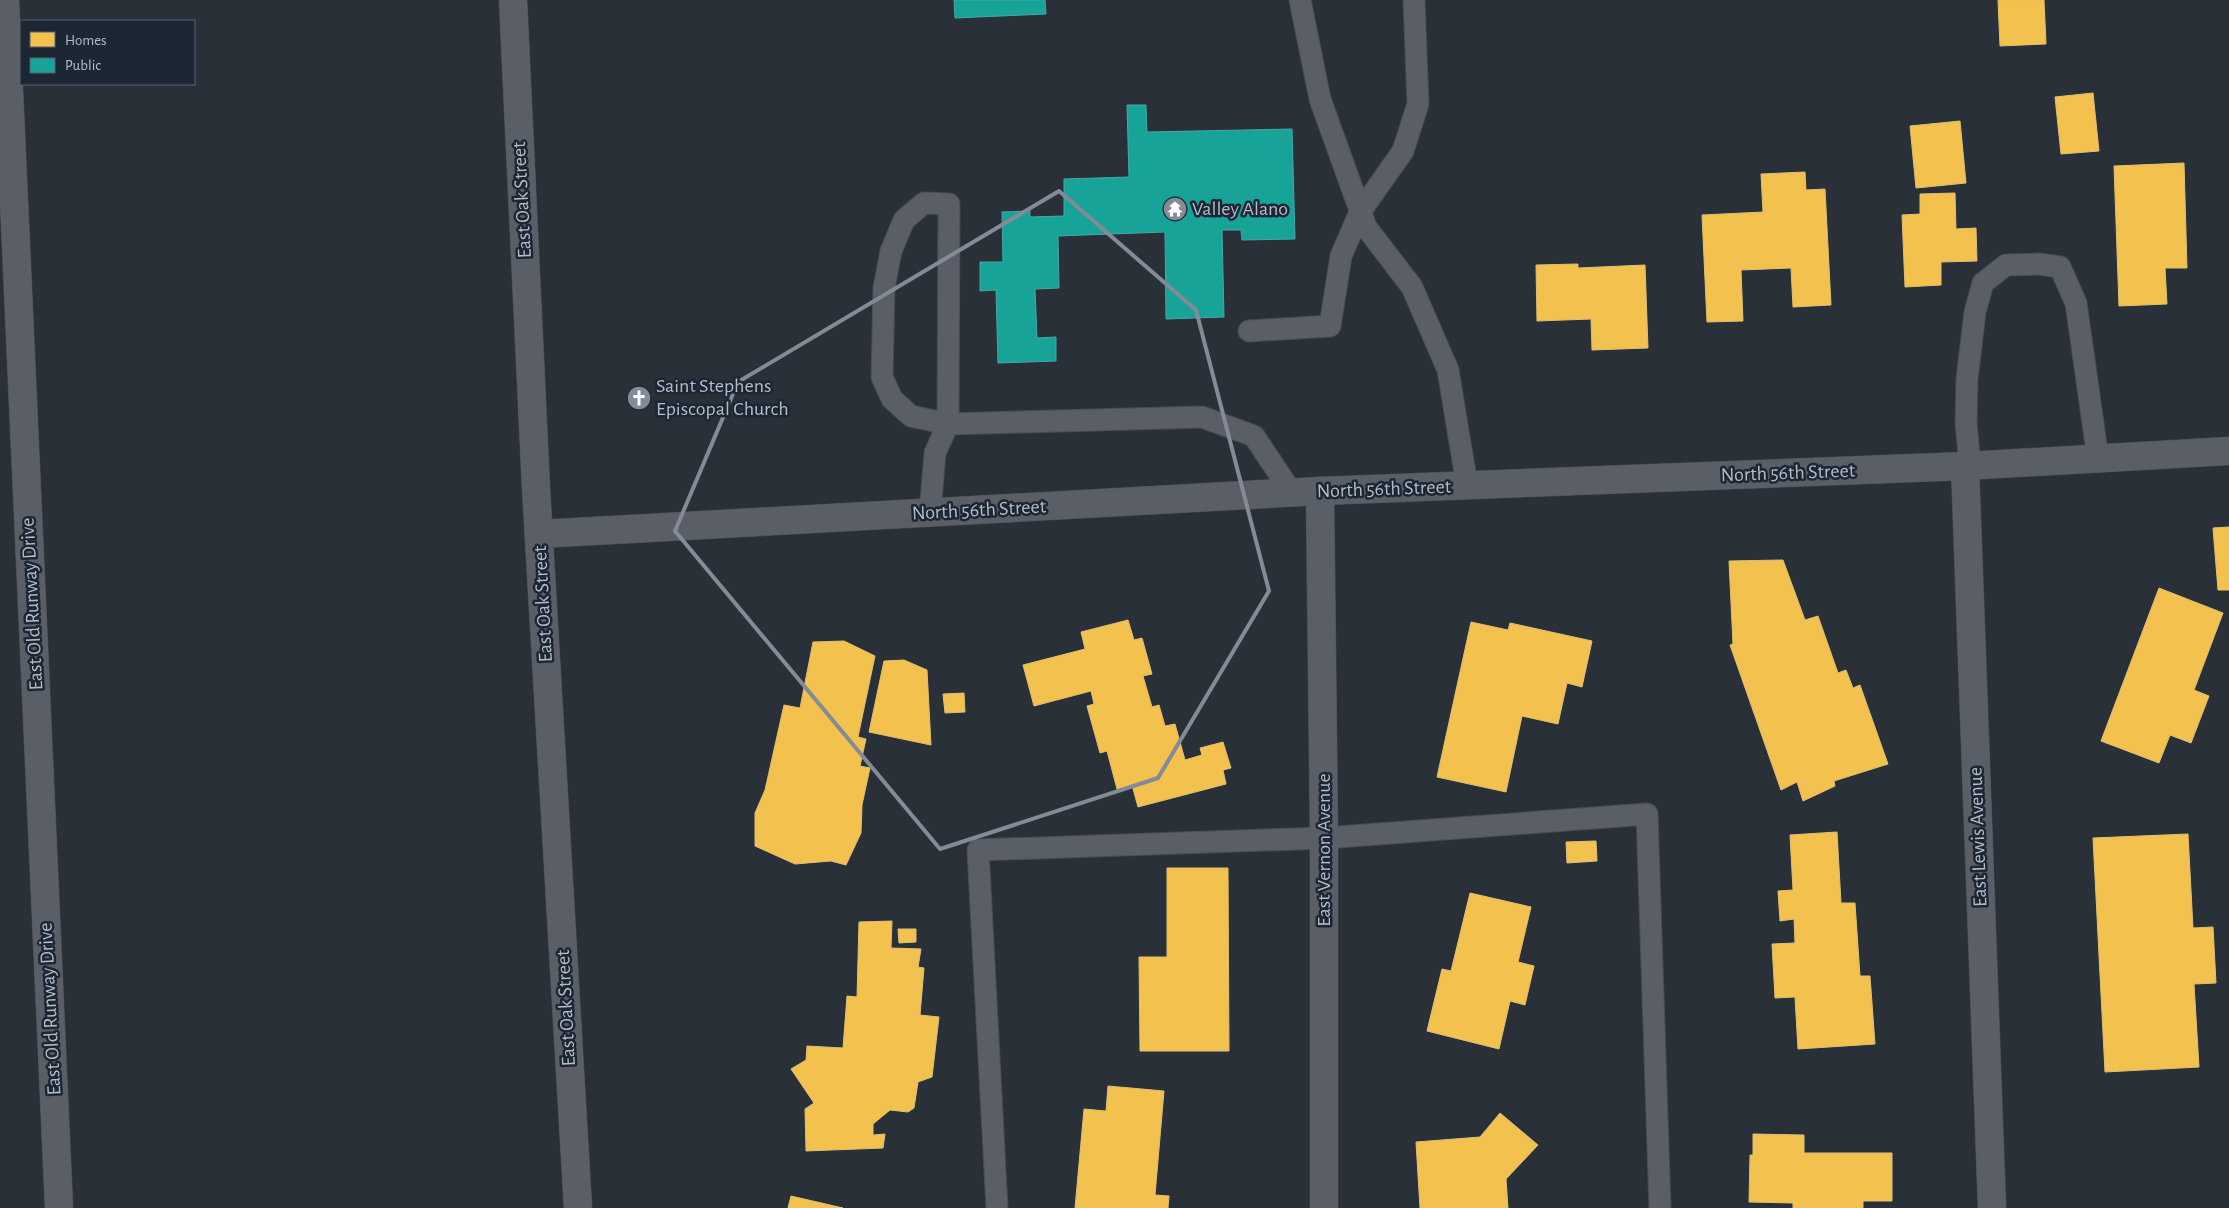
<svg xmlns="http://www.w3.org/2000/svg" width="2229" height="1208" font-family="'Alegreya Sans',sans-serif">
<style>
.homes{fill:#f2c14e;stroke:#dfc073}
.public{fill:#17a398;stroke:#46aaa7}
.lines{fill:none;stroke-linecap:round;stroke-linejoin:round}
.service-casing{stroke:#484c53;stroke-width:23}
.minor-casing{stroke:#484c53;stroke-width:29}
.tertiary-casing{stroke:#484c53;stroke-width:29}
.service{stroke:#5a5e66;stroke-width:21}
.minor{stroke:#5a5e66;stroke-width:28}
.tertiary{stroke:#5a5e66;stroke-width:28}
.marked{fill:none;stroke:#848b96;stroke-width:4;stroke-linejoin:round}
.labels{text-anchor:middle;dominant-baseline:central;stroke-width:5;stroke-linejoin:round;paint-order:stroke}
.street-label{font-size:20px;fill:#b4bcc9;stroke:#1d2633}
.poi-label{font-size:20px;fill:#b4bcc9;stroke:#1d2633;text-anchor:start}
</style>
<rect width="100%" height="100%" fill="#2a3038"/>
<path class="homes" d="M 1998,0 L 2044,0 L 2046,44 L 2000,46 Z
M 2093,93 L 2099,151 L 2061,154 L 2055,97 Z
M 1960,121 L 1966,183 L 1916,188 L 1910,126 Z
M 2184,163 L 2187,268 L 2165,268 L 2167,304 L 2119,306 L 2114,166 Z
M 1805,172 L 1806,190 L 1825,189 L 1831,305 L 1793,307 L 1791,268 L 1741,270 L 1743,321 L 1707,322 L 1702,215 L 1763,212 L 1761,174 Z
M 1955,193 L 1956,229 L 1976,228 L 1977,261 L 1941,262 L 1941,285 L 1905,287 L 1902,215 L 1920,214 L 1920,194 Z
M 1578,264 L 1578,268 L 1645,265 L 1648,348 L 1592,350 L 1591,319 L 1537,321 L 1536,265 Z
M 2229,527 L 2229,590 L 2218,590 L 2213,528 Z
M 1783,560 L 1805,620 L 1818,616 L 1838,673 L 1846,670 L 1853,688 L 1860,685 L 1888,764 L 1834,781 L 1835,786 L 1803,801 L 1797,782 L 1781,790 L 1730,645 L 1733,644 L 1729,561 Z
M 2159,588 L 2223,613 L 2194,690 L 2209,696 L 2191,743 L 2170,735 L 2159,763 L 2101,741 Z
M 1128,620 L 1134,640 L 1142,638 L 1152,674 L 1143,676 L 1152,707 L 1159,705 L 1165,726 L 1175,724 L 1185,760 L 1202,755 L 1200,748 L 1223,742 L 1231,768 L 1223,770 L 1226,784 L 1138,807 L 1132,785 L 1117,789 L 1107,751 L 1100,753 L 1087,706 L 1094,704 L 1091,691 L 1034,706 L 1023,665 L 1085,649 L 1081,632 Z
M 1471,622 L 1508,630 L 1510,623 L 1592,641 L 1582,687 L 1567,683 L 1558,724 L 1522,716 L 1506,792 L 1437,777 Z
M 844,641 L 875,656 L 858,737 L 866,739 L 860,766 L 870,768 L 862,805 L 861,833 L 846,865 L 831,861 L 795,864 L 755,846 L 755,813 L 765,790 L 784,705 L 800,708 L 813,642 Z
M 904,660 L 927,670 L 931,745 L 869,732 L 884,661 Z
M 964,693 L 965,712 L 945,713 L 943,694 Z
M 1837,832 L 1841,903 L 1855,903 L 1860,976 L 1870,976 L 1875,1044 L 1798,1049 L 1795,997 L 1775,998 L 1772,944 L 1795,943 L 1794,919 L 1780,921 L 1778,891 L 1793,890 L 1790,835 Z
M 2188,834 L 2193,928 L 2213,927 L 2216,983 L 2194,984 L 2199,1067 L 2105,1072 L 2093,838 Z
M 1596,841 L 1597,861 L 1567,863 L 1566,842 Z
M 1167,868 L 1228,868 L 1229,1051 L 1140,1051 L 1139,957 L 1167,957 Z
M 1470,893 L 1531,907 L 1518,962 L 1534,966 L 1525,1005 L 1510,1001 L 1499,1049 L 1427,1031 L 1442,969 L 1451,971 Z
M 892,921 L 891,948 L 921,949 L 918,967 L 924,968 L 920,1015 L 939,1017 L 932,1077 L 918,1082 L 914,1108 L 908,1112 L 890,1110 L 873,1124 L 873,1135 L 885,1134 L 883,1148 L 806,1151 L 805,1109 L 814,1103 L 791,1069 L 806,1060 L 807,1046 L 843,1048 L 847,996 L 857,997 L 859,922 Z
M 898,929 L 916,929 L 916,942 L 899,943 Z
M 1108,1086 L 1164,1091 L 1155,1195 L 1169,1196 L 1168,1208 L 1075,1208 L 1084,1109 L 1106,1111 Z
M 1500,1113 L 1538,1145 L 1506,1179 L 1508,1208 L 1420,1208 L 1416,1142 L 1480,1137 Z
M 1753,1134 L 1804,1135 L 1804,1153 L 1892,1153 L 1892,1201 L 1863,1201 L 1863,1208 L 1793,1208 L 1793,1203 L 1749,1202 L 1750,1155 L 1753,1155 Z
M 791,1196 L 843,1208 L 788,1208 Z"/>
<path class="public" d="M 954,0 L 1045,0 L 1046,14 L 955,18 Z
M 1127,105 L 1146,105 L 1147,132 L 1292,129 L 1295,239 L 1242,240 L 1241,230 L 1222,230 L 1224,317 L 1166,319 L 1165,232 L 1058,236 L 1059,288 L 1035,289 L 1037,338 L 1056,337 L 1056,361 L 998,363 L 996,290 L 980,291 L 980,262 L 1003,262 L 1002,212 L 1030,211 L 1030,217 L 1064,216 L 1064,179 L 1129,177 Z"/>
<g class="lines">
<g class="service-casing">
<path id="service" d="M 1300,0 L 1320,99 L 1366,227 L 1412,287 L 1448,370 L 1467,485
M 924,203 L 949,204 L 948,424 L 911,416 L 892,399 L 882,377 L 884,288 L 891,251 L 904,220 Z
M 1249,331 L 1330,326 L 1341,256 L 1360,212 L 1403,151 L 1418,104 L 1414,0
M 1970,465 L 1966,423 L 1967,379 L 1975,312 L 1983,283 L 2006,265 L 2039,264 L 2060,267 L 2076,303 L 2098,459
M 930,513 L 935,453 L 948,424 L 1202,417 L 1254,436 L 1292,493
M 997,1208 L 978,850 L 1324,838 L 1647,814 L 1660,1208"/>
</g>
<g class="minor-casing">
<path id="minor" d="M 5,0 L 59,1208
M 1965,466 L 1992,1208
M 1320,491 L 1324,838 L 1324,1208"/>
</g>
<g class="tertiary-casing">
<path id="tertiary" d="M 513,0 L 536,488 L 578,1208
M 539,534 L 1320,491 L 1965,466 L 2229,451"/>
</g>
<use href="#service" class="service"/>
<use href="#minor" class="minor"/>
<use href="#tertiary" class="tertiary"/>
</g>
<path class="marked" d="M 1059,191 L 1196,310 L 1269,591 L 1158,778 L 940,849 L 675,531 L 738,382 Z"/>
<defs>
<g id="temple-disc" transform="scale(1.25)"><circle r="9.5" fill="#848b96" stroke="#1d2633"/><path d="M0-6L5-2H3V0L6.5 2.5H4V6H1.5V3h-3V6H-4V2.5H-6.5L-3 0V-2H-5Z" fill="#fff"/></g>
<g id="church-disc" transform="scale(1.25)"><circle r="9.5" fill="#848b96" stroke="#1d2633"/><path d="M-1.2-6h2.4v3.5h3.3v2.4h-3.3V6h-2.4V-.1h-3.3v-2.4h3.3Z" fill="#fff"/></g>
</defs>
<g fill-rule="evenodd">
<use href="#temple-disc" x="1175" y="209"/>
<use href="#church-disc" x="639" y="398"/>
</g>
<g class="labels">
<g class="street-label">
<text transform="translate(522 200) rotate(-93)">East Oak Street</text>
<text transform="translate(1788 473) rotate(-2)">North 56th Street</text>
<text transform="translate(1384 489) rotate(-2)">North 56th Street</text>
<text transform="translate(979 510) rotate(-3)">North 56th Street</text>
<text transform="translate(32 604) rotate(-93)">East Old Runway Drive</text>
<text transform="translate(543 604) rotate(-93)">East Oak Street</text>
<text transform="translate(1978 837) rotate(-92)">East Lewis Avenue</text>
<text transform="translate(1324 850) rotate(-90)">East Vernon Avenue</text>
<text transform="translate(566 1008) rotate(-93)">East Oak Street</text>
<text transform="translate(50 1009) rotate(-93)">East Old Runway Drive</text>
</g>
<g class="poi-label">
<text x="1192" y="209">Valley Alano</text>
<text x="656" y="386">Saint Stephens<tspan x="656" dy="23">Episcopal Church</tspan></text>
</g>
</g>
<rect x="20" y="20" width="175" height="65" fill="#1d2633" stroke="#59626f"/>
<rect x="30" y="32" width="25" height="15" fill="#f2c14e" stroke="#59626f"/>
<text x="65" y="45" font-size="15" fill="#b4bcc9">Homes</text>
<rect x="30" y="58" width="25" height="15" fill="#17a398" stroke="#59626f"/>
<text x="65" y="70" font-size="15" fill="#b4bcc9">Public</text>
</svg>
